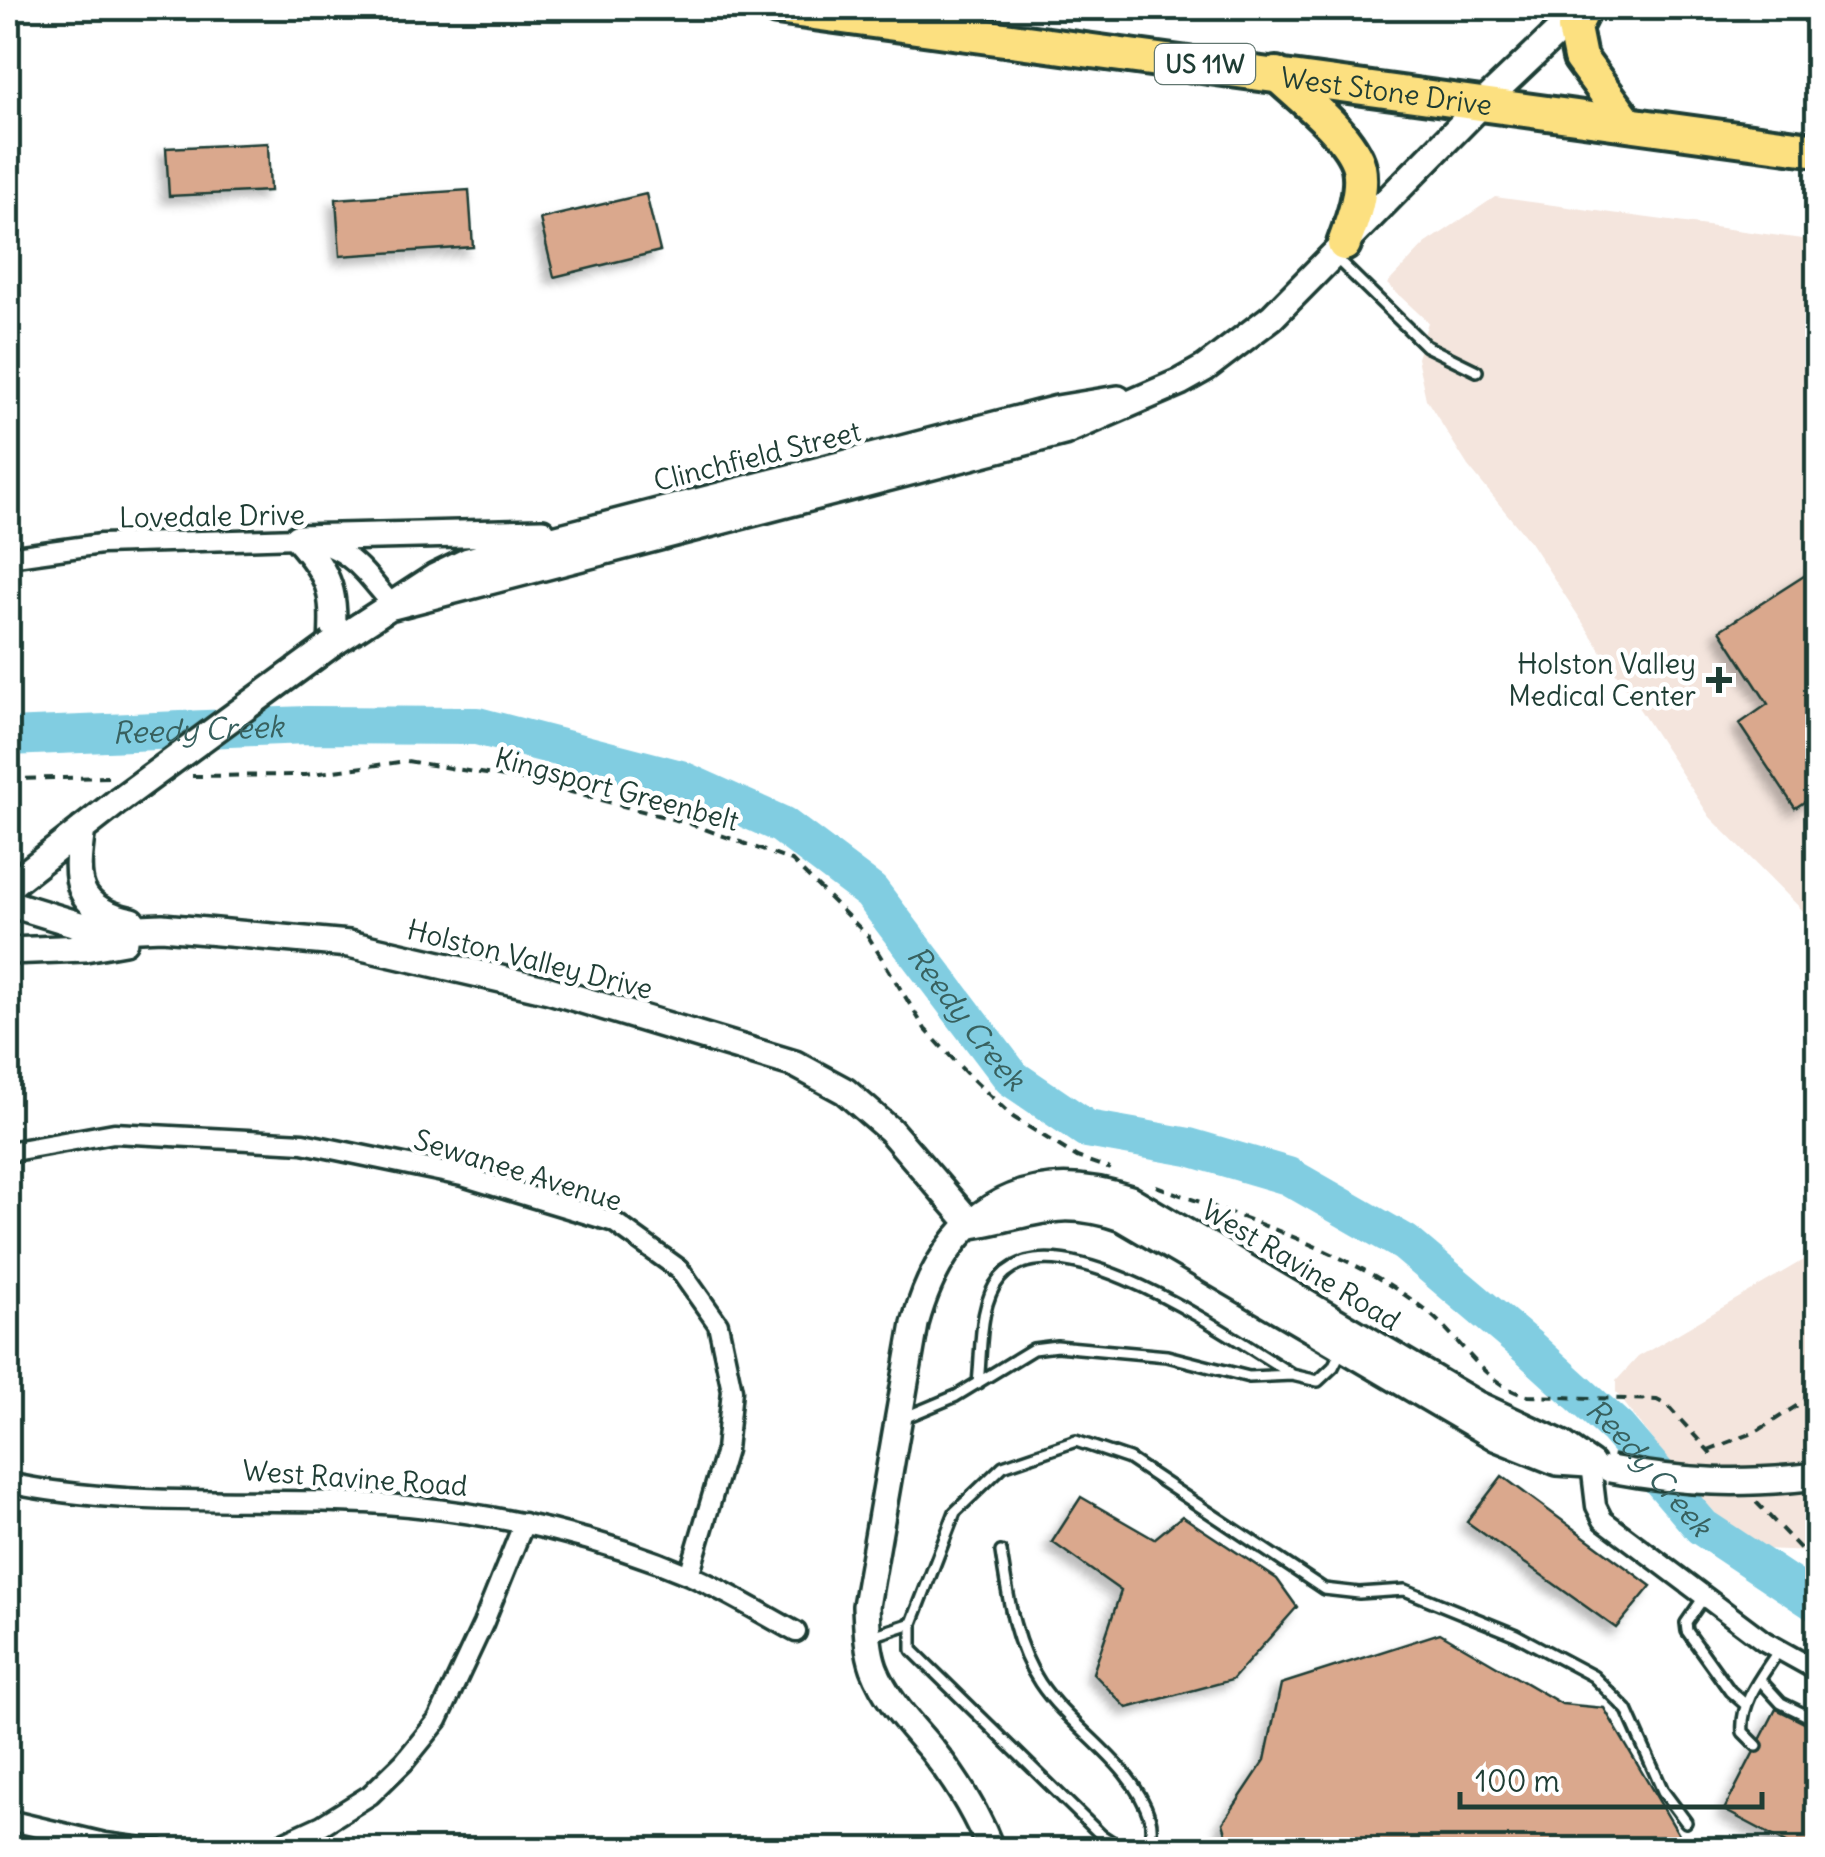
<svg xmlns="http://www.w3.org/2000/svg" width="1825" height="1857" font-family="Delius,sans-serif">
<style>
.built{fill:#f4e5dd}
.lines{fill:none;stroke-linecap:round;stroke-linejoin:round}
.river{stroke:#81cde1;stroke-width:38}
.building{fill:#daa88d;stroke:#1f3d34;stroke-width:2.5;filter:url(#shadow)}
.lane-casing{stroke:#1f3d34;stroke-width:16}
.street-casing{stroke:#1f3d34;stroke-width:25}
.secondary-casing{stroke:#1f3d34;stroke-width:32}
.highway-casing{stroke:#1f3d34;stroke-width:40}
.path{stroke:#1f3d34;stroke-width:4;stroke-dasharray:10 8;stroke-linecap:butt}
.lane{stroke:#fff;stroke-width:9}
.street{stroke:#fff;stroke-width:18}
.secondary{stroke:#fff;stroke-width:25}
.highway{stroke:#fce080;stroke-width:32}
.secondary-bridge-casing{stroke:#1f3d34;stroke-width:32;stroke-linecap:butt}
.secondary-bridge{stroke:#fff;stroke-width:25}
.poi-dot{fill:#1f3d34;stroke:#fff;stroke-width:4}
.labels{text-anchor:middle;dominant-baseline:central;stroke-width:9;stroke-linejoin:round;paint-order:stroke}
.shield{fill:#fff;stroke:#627771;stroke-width:2.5}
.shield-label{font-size:25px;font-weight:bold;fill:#1f3d34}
.street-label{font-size:28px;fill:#1f3d34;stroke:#fff}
.poi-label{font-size:28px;fill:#1f3d34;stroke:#fff;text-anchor:end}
.water-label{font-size:30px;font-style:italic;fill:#38615f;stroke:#fff}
</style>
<defs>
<filter id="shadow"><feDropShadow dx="-7" dy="7" stdDeviation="5" flood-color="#0004"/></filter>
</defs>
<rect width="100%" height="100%" fill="#fff"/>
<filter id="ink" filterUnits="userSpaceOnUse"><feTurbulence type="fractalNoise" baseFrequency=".01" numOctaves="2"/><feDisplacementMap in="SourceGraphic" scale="20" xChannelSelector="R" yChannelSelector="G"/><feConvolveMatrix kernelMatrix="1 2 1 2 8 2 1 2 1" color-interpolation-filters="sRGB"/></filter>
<g filter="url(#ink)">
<path class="built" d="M 1495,197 L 1817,241 L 1817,925 L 1710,817 L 1530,542 L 1468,466 L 1426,399 L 1417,358 L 1428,322 L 1387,284 L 1425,244 Z
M 1817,1252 L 1817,1551 L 1759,1549 L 1730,1530 L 1663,1454 L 1616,1392 L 1616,1381 L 1638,1357 Z"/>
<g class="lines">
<path class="river" id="s1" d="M 8,737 L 307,725 L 477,726 L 680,779 L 782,825 L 871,892 L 1012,1078 L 1087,1129 L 1189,1147 L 1288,1176 L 1405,1243 L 1528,1347 L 1617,1428 L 1702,1527 L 1818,1604"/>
</g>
<path class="building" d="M 268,143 L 270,191 L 169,196 L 166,148 Z
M 469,190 L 473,247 L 340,256 L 336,199 Z
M 646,194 L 660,251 L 554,277 L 540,219 Z
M 1818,567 L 1818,793 L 1795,808 L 1739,724 L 1768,704 L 1720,630 Z
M 1502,1476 L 1651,1586 L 1616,1628 L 1467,1522 Z
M 1081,1497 L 1154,1539 L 1182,1516 L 1277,1579 L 1297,1607 L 1232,1680 L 1127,1708 L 1093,1673 L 1121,1591 L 1052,1542 Z
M 1440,1633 L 1562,1704 L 1604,1708 L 1688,1850 L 1231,1850 L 1223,1823 L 1265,1760 L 1281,1684 Z
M 1776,1709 L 1818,1730 L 1818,1850 L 1800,1850 L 1724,1810 Z"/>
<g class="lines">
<g class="lane-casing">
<path id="lane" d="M 1335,257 L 1426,346 L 1477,371
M 978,1383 C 982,1351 978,1304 1000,1278 C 1057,1212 1234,1339 1290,1373
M 901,1419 L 956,1396 L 1033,1349 L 1057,1346 L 1167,1356 L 1249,1377 L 1292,1375 L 1318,1381 L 1333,1367 L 1342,1349
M 1001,1552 C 1008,1597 1014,1644 1040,1683 C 1072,1731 1132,1761 1150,1819 C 1153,1828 1150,1840 1149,1850
M 1704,1597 L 1686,1623 L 1687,1631 L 1730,1691 L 1745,1704
M 912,1623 L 912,1650 L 1101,1835 L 1124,1850
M 869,1637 L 912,1623 L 955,1512 L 1003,1466 L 1076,1441 L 1129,1459 L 1324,1589 L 1359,1593 L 1405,1590 L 1516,1635 L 1593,1676 L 1627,1710 L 1663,1791 L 1686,1822
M 1760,1680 L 1781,1703 L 1818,1721
M 1757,1746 L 1743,1732 C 1740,1701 1763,1675 1779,1650"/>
</g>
<g class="street-casing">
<path id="street" d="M 8,557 L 101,544 L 297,538 C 350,547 360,567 393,606
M 8,1152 L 114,1133 L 303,1143 L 462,1176 L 614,1222 L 679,1269 L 718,1324 L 732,1390 L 726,1450 L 689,1575
M 1591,1464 L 1596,1506 L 1603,1520 L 1764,1641 L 1818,1671
M 8,1483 C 139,1511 276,1494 409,1506 C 503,1515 602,1538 689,1575 C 726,1591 761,1613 796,1632
M 8,1820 L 105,1843 L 158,1850
M 251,1850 L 274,1847 L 322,1825 L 370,1795 L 404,1762 L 438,1720 L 483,1624 L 524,1523"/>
</g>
<g class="secondary-casing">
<path id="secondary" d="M 297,538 L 542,532
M 297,538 C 332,577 335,593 332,644
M 393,606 L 1064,432 L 1180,382 L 1205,368 L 1272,317 L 1484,102 L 1583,8
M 332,644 L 435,577 L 468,561 L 1057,409 L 1118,399
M 82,829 C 74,881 74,909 132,921
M 8,887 L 118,801
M 8,903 L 96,930 L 162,927 L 349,944 L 549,990 L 795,1064 L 845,1091 L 890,1130 L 972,1225
M 8,951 L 85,948 L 124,941
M 972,1225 C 1032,1215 1058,1196 1122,1218 L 1497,1438 L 1557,1462 L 1588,1464
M 991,1850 C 977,1814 956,1780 932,1750 C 910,1724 886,1700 874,1668 C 867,1648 867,1627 866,1606 L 915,1324 C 945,1215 1020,1163 1130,1199 L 1476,1404 L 1562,1444 L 1591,1464"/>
</g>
<g class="highway-casing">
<g id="highway">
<path id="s2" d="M 777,8 L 1818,150"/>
<path d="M 1584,8 L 1574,28 L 1580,58 L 1627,122"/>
<path d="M 1276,74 C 1300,97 1351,135 1359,167 C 1364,192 1352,222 1344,244"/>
</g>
</g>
<path class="path" d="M 192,776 L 305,775 L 407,761 L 529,781 L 691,824 L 792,861 L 868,936 L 925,1029 L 967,1074 L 1013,1117 L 1077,1157 L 1110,1169
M 8,779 L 113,777
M 1156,1186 C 1231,1214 1309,1238 1378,1278 C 1395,1288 1413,1300 1429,1313 C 1461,1339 1486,1387 1528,1396 L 1657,1400 L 1668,1406 L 1715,1458
M 1708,1450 L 1756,1432 L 1818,1392
M 1756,1502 L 1818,1567"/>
<use href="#lane" class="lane"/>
<use href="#street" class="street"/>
<use href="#secondary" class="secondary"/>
<use href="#highway" class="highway"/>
<g class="secondary-bridge-casing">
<path id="secondary-bridge" d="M 118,801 L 332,644
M 1610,1469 C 1685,1483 1742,1485 1818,1476"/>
</g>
<use href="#secondary-bridge" class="secondary-bridge"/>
</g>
</g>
<path class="poi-dot" d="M1714 665h10v10h10v10h-10v10h-10v-10h-10v-10h10z"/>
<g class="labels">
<rect class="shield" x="1155" y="44" width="100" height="40" rx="8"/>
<g class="shield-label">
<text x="1205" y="64">US 11W</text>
</g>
<g class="street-label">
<text stroke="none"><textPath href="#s2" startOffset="615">West Stone Drive</textPath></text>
<text transform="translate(757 456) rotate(-14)">Clinchfield Street</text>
<text transform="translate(212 516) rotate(-1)">Lovedale Drive</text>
<text transform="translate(617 789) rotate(15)">Kingsport Greenbelt</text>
<text transform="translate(530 959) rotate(14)">Holston Valley Drive</text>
<text transform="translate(518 1170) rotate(17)">Sewanee Avenue</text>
<text transform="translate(1301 1265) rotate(31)">West Ravine Road</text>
<text transform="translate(355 1478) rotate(4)">West Ravine Road</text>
</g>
<g class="poi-label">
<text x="1696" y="664">Holston Valley<tspan x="1696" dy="32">Medical Center</tspan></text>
</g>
<g class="water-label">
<text stroke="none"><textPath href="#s1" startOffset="190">Reedy Creek</textPath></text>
<text stroke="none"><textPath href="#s1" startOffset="1060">Reedy Creek</textPath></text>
<text stroke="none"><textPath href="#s1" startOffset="1900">Reedy Creek</textPath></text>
</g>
</g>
<rect width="1825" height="1857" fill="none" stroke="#fff" stroke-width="40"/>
<rect x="20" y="20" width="1785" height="1817" fill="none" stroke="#1f3d34" stroke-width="4" filter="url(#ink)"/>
<path d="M1460 1792v15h302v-15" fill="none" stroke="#1f3d34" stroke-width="5"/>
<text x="1475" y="1792" font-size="30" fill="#1f3d34" stroke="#ffffff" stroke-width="8" paint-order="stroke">100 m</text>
</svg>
